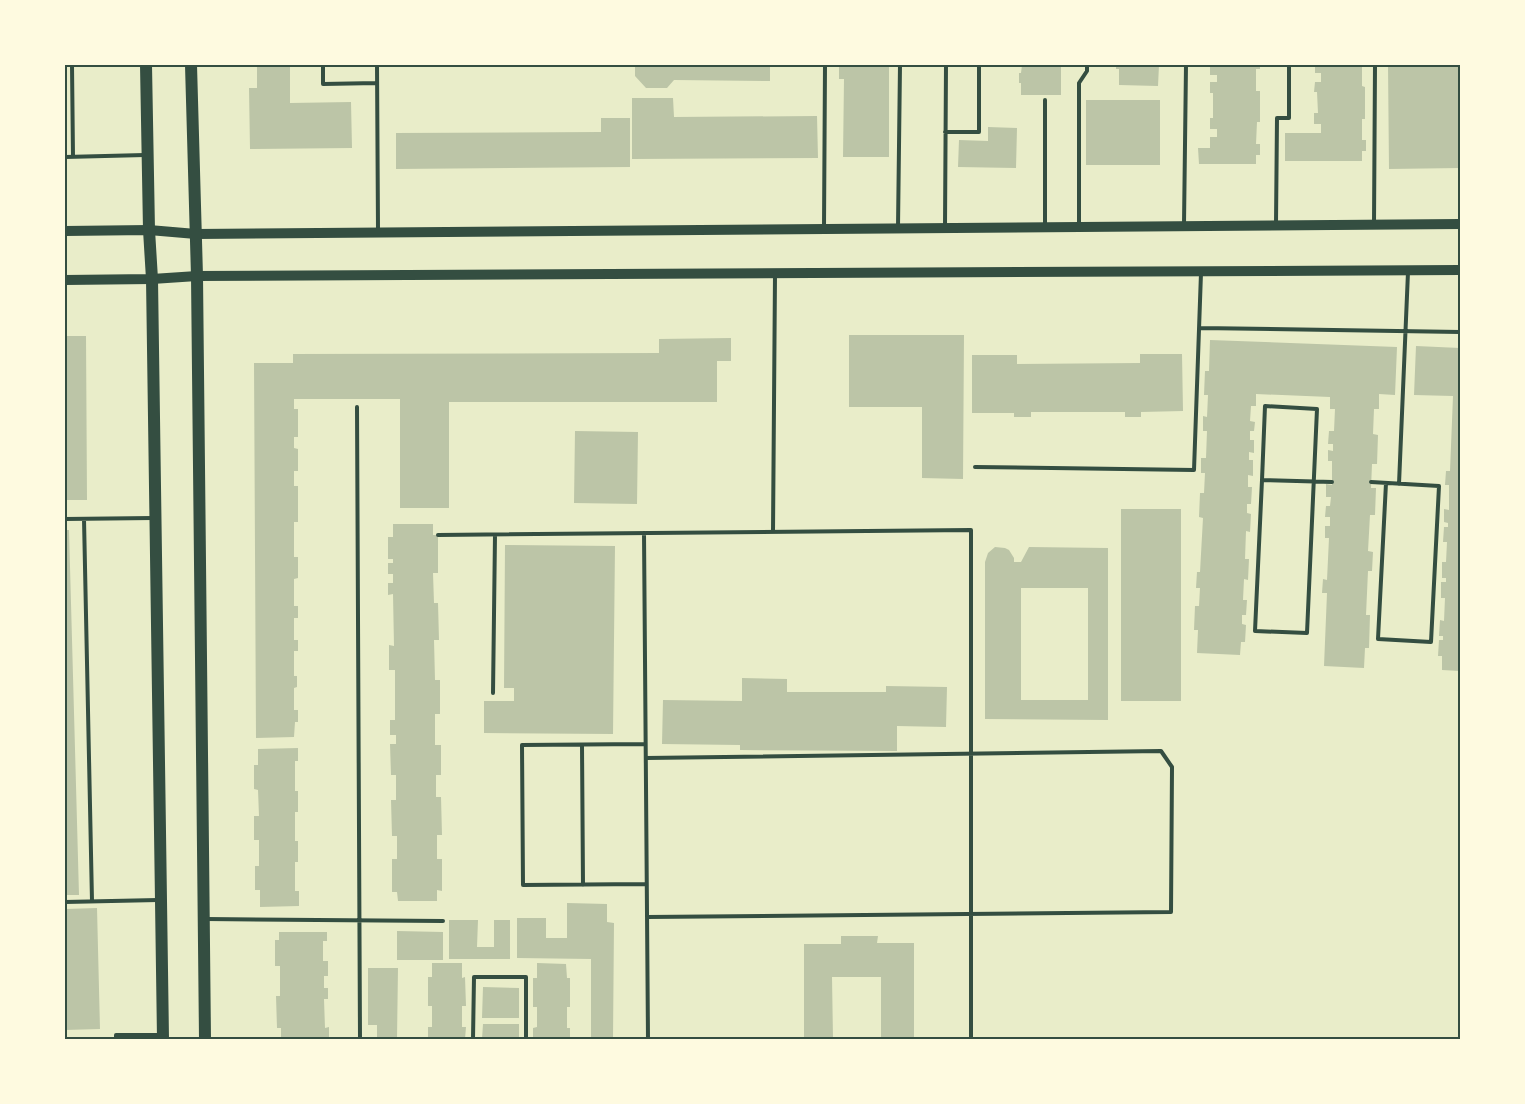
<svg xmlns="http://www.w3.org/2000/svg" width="1525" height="1104" font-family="Mulish,sans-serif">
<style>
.building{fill:#bcc5a7;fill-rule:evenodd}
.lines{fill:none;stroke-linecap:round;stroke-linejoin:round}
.service{stroke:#344e41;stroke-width:4}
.secondary{stroke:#344e41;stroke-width:10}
.primary{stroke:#344e41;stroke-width:12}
.neatline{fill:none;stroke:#344e41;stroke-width:2}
</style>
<rect width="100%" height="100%" fill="#e9edc9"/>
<path class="building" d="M 257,65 L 290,65 L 290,103 L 351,102 L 352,148 L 250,149 L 249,88 L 257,88 Z
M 635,65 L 770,65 L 770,81 L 674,80 L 667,88 L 646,88 L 635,76 Z
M 839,65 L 889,65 L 889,157 L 843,157 L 844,79 L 839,79 Z
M 1022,65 L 1061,65 L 1061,95 L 1021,95 L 1021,83 L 1019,83 L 1019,73 L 1021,73 Z
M 1116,65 L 1159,65 L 1158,86 L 1119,85 L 1119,69 L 1116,69 Z
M 1210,65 L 1260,65 L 1260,69 L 1256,69 L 1256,91 L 1260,91 L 1260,122 L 1257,122 L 1256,144 L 1260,144 L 1260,155 L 1256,155 L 1256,164 L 1199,164 L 1198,148 L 1210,148 L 1210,137 L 1217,137 L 1217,129 L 1210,129 L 1210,118 L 1213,118 L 1213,93 L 1210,93 L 1210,82 L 1217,82 L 1217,75 L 1210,75 Z
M 1315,65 L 1362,65 L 1362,86 L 1365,87 L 1365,119 L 1362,119 L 1362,140 L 1366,140 L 1366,151 L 1362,151 L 1362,161 L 1285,161 L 1285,133 L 1321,133 L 1321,124 L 1314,124 L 1314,113 L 1318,113 L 1317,92 L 1314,92 L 1315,82 L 1321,82 L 1321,73 L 1315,73 Z
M 1388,65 L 1460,65 L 1460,168 L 1389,169 Z
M 632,98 L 673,98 L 674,117 L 817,116 L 818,158 L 632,159 Z
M 1086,100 L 1160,100 L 1160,165 L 1086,165 Z
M 601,118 L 630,118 L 630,167 L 396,169 L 396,133 L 601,132 Z
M 988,127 L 1017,128 L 1016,168 L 958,167 L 959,140 L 988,141 Z
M 849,335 L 964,335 L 963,479 L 922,478 L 922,407 L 849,407 Z
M 65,336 L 86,336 L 87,500 L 65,500 Z
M 731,338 L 731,361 L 717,361 L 717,402 L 449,402 L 449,508 L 400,508 L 400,399 L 294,399 L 294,409 L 298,409 L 298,437 L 294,437 L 294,448 L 298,449 L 298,471 L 294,471 L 294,486 L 298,486 L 298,522 L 294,522 L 294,557 L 298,557 L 298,578 L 294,579 L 294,606 L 298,606 L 298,618 L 294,618 L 294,640 L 298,640 L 298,651 L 294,651 L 294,676 L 297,676 L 297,687 L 294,688 L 294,710 L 298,710 L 298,722 L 295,722 L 294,737 L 256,738 L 254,363 L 293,363 L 293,354 L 659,353 L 659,339 Z
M 1210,340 L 1397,347 L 1395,395 L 1379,394 L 1379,409 L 1374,409 L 1373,434 L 1378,435 L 1377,464 L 1372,464 L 1371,488 L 1376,488 L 1375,515 L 1370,515 L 1368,551 L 1373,552 L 1372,571 L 1368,571 L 1366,615 L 1370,615 L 1369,648 L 1365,648 L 1364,668 L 1324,666 L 1327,593 L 1322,593 L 1323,579 L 1327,580 L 1329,538 L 1325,538 L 1325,526 L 1330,526 L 1330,517 L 1325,517 L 1326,506 L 1330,506 L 1331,497 L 1326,497 L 1326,484 L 1332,485 L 1332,461 L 1328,461 L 1328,450 L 1333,451 L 1333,444 L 1328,444 L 1329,431 L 1334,431 L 1335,409 L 1330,409 L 1330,397 L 1256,394 L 1256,406 L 1251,406 L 1250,421 L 1255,422 L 1254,431 L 1250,431 L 1250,440 L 1254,440 L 1254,453 L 1249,452 L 1249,460 L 1253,460 L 1253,476 L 1248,475 L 1248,487 L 1252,487 L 1251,504 L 1247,504 L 1247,513 L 1251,514 L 1250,532 L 1246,531 L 1245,559 L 1249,559 L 1248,580 L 1244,579 L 1243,600 L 1247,600 L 1246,615 L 1242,615 L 1242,624 L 1246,625 L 1245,642 L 1241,642 L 1240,655 L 1197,653 L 1198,630 L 1194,630 L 1195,606 L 1199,606 L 1200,588 L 1196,588 L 1197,572 L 1200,572 L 1203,518 L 1199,517 L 1200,493 L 1204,493 L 1205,473 L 1201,473 L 1201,458 L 1206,458 L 1207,431 L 1203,431 L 1203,416 L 1207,417 L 1208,395 L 1204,395 L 1205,371 L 1209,371 Z
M 1416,346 L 1460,348 L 1460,671 L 1442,670 L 1442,656 L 1438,656 L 1439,640 L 1443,640 L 1443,636 L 1439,636 L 1440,620 L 1444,621 L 1445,598 L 1441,598 L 1441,582 L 1446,582 L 1446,578 L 1442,578 L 1442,562 L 1446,562 L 1447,542 L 1443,542 L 1444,527 L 1448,527 L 1448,523 L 1444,522 L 1444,509 L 1449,510 L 1449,485 L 1445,485 L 1446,471 L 1450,471 L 1453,396 L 1414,395 Z
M 1140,354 L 1182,354 L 1183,411 L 1141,412 L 1141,417 L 1125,417 L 1125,412 L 1031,412 L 1031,417 L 1014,417 L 1014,413 L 972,413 L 972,355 L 1017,355 L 1017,364 L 1140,363 Z
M 575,431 L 638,432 L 637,504 L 574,503 Z
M 1121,509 L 1181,509 L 1181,701 L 1121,701 Z
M 393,524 L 433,524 L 433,535 L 438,535 L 438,573 L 433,573 L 434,603 L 438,603 L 439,640 L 434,640 L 435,680 L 440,680 L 440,714 L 435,714 L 435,745 L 441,745 L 441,775 L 436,775 L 436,797 L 441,797 L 442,835 L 437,835 L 437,859 L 442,859 L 442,891 L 437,890 L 437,901 L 398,901 L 397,892 L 392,892 L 392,859 L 397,859 L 397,836 L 392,836 L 391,800 L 396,800 L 396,775 L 391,775 L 390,744 L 396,744 L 396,735 L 390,735 L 390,720 L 395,720 L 395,670 L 389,670 L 389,645 L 394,646 L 393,594 L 388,595 L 388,583 L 393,583 L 393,574 L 388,574 L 388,563 L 393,563 L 393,559 L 388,559 L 388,537 L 393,537 Z
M 65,530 L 69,530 L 79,895 L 65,895 Z
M 505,545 L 615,546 L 613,734 L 484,733 L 484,701 L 514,701 L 514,688 L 504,688 Z
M 995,547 L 1005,548 L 1009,550 L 1014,558 L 1014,562 L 1021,562 L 1029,547 L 1108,548 L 1108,720 L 985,719 L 985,562 L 988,553 ZM 1021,588 L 1088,588 L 1088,700 L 1021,700 Z
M 742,678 L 787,679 L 787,692 L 886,692 L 886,686 L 947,687 L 946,727 L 897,726 L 897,751 L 740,750 L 740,745 L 662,744 L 663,700 L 742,701 Z
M 298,748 L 298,761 L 295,761 L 295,791 L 298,791 L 298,812 L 295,812 L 295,841 L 298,841 L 298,862 L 295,862 L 295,891 L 299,891 L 299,906 L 260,907 L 260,890 L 255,890 L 255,866 L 259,866 L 259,840 L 254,840 L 254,816 L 259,816 L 258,790 L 254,789 L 254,765 L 258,765 L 258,749 Z
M 567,903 L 607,904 L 607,922 L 614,923 L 613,1039 L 591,1039 L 591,959 L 517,958 L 517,918 L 546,918 L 546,938 L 567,938 Z
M 97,908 L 100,1029 L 65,1030 L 65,909 Z
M 449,920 L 478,920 L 477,947 L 494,947 L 494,920 L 510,920 L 510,959 L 449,959 Z
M 397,931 L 443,932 L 443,960 L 397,960 Z
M 279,932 L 327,932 L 327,941 L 323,941 L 323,961 L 328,961 L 328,976 L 324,976 L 324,988 L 328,988 L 328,999 L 324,999 L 325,1028 L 329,1027 L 329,1039 L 281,1039 L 281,1028 L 277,1028 L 276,996 L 280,996 L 280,966 L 275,966 L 275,940 L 279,940 Z
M 841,936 L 878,936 L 877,943 L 914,943 L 914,1039 L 881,1039 L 881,977 L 832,977 L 833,1039 L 804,1039 L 804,944 L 841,944 Z
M 432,963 L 462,963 L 462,978 L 465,977 L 466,1006 L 462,1006 L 462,1027 L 466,1027 L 465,1039 L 428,1039 L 428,1027 L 432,1027 L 432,1006 L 428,1006 L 428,977 L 432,977 Z
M 537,963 L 566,964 L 567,978 L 570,978 L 570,1007 L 567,1007 L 567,1028 L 570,1028 L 570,1039 L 533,1039 L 533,1028 L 537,1027 L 537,1007 L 533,1007 L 533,978 L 537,978 Z
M 368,968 L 398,968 L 397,1039 L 377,1039 L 377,1025 L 368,1025 Z
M 483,987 L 519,988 L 519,1018 L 482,1018 Z
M 483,1024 L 519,1024 L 519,1039 L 482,1039 Z"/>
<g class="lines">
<path class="service" d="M 72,65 L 73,157
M 323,65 L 323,84 L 377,83
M 377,65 L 378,230
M 1045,100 L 1045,225
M 945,132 L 979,132 L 979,65
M 65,157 L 145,155
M 1276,223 L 1277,118 L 1289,118 L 1289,65
M 1374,223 L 1375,65
M 1184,224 L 1186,65
M 1079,225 L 1079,83 L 1087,71 L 1087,65
M 945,226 L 946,65
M 824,227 L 825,65
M 898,227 L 900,65
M 1200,328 L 1460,332
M 357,407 L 360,1039
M 975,467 L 1194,470 L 1201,273
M 1262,480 L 1265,406 L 1317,409 L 1307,633 L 1255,631 L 1262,480 L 1332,482
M 1371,482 L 1439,486 L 1431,642 L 1378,639 L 1386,483
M 1399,484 L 1408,272
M 65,519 L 153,518
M 84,519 L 92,901
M 773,532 L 775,275
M 644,533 L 648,1039
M 438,535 L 971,530 L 971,1039
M 493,693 L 495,535
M 645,744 L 522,745 L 523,885 L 646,884
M 582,745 L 583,885
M 646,758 L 1161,751 L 1172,767 L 1171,912 L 647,917
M 65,902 L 158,900
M 206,919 L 443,921
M 116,1039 L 116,1035 L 160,1035
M 473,1039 L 474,977 L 526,977 L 526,1039"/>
<path class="secondary" d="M 65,231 L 149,230 L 196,234 L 1460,224
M 65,280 L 152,279 L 197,276 L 1460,270"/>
<path class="primary" d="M 146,65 L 149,230 L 152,279 L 163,1039
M 191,65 L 197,276 L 205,1039"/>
</g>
<rect width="1525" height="1104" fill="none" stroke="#fefae0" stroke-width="132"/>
<rect x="66" y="66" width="1393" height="972" class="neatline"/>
</svg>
